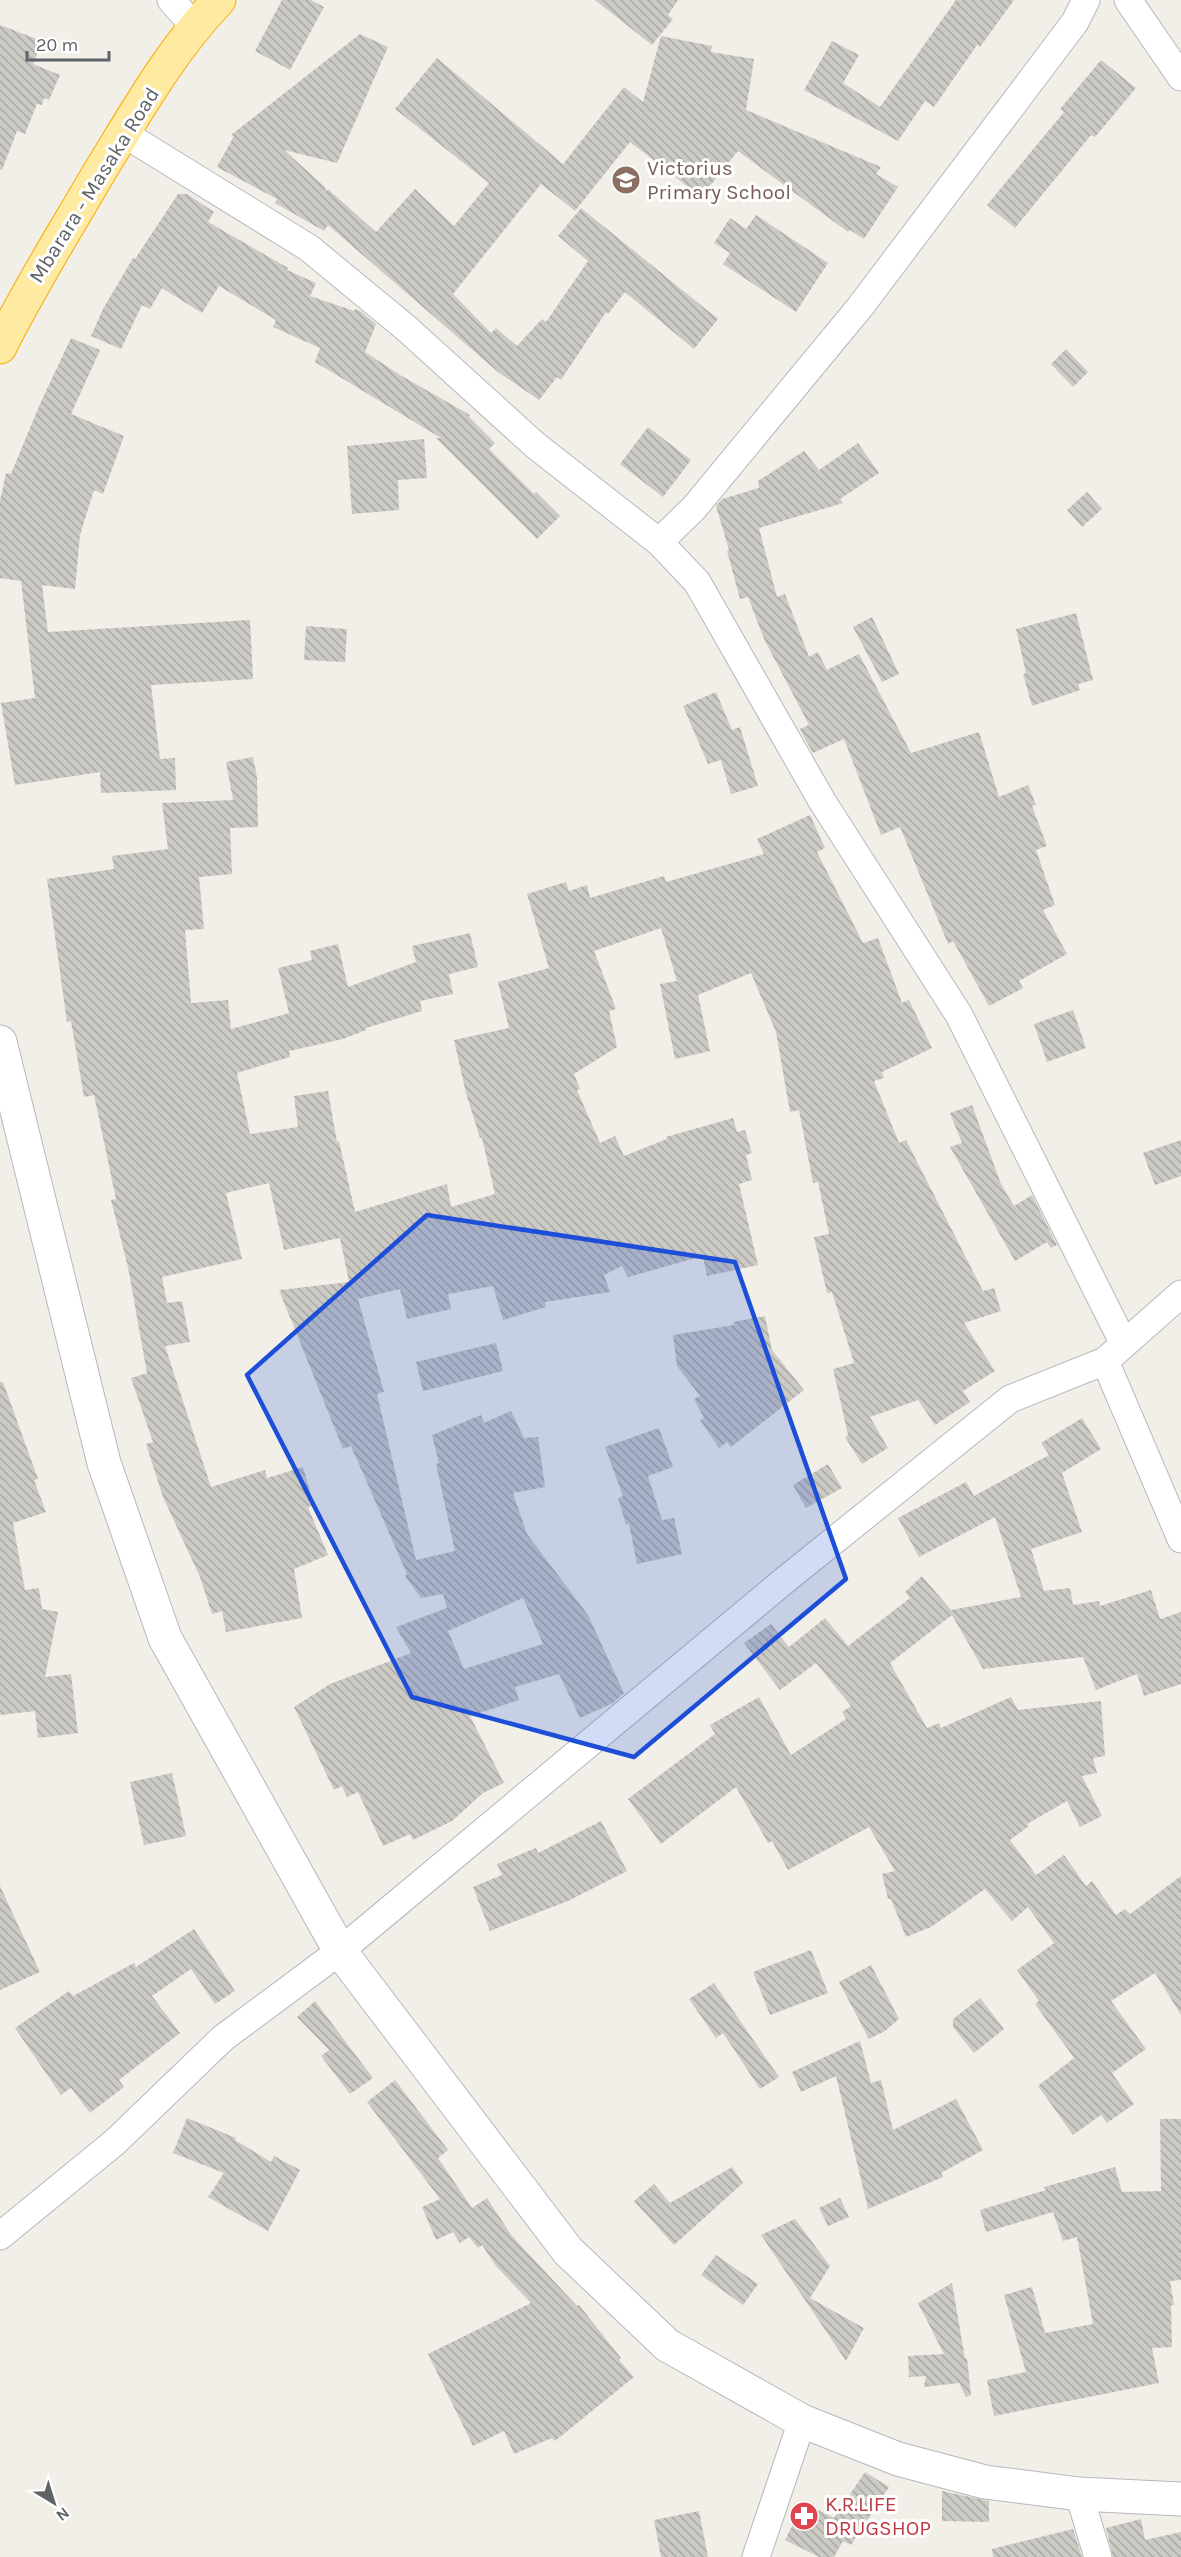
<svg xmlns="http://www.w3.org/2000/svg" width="1181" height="2557" font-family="Karla,sans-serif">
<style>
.building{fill:url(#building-back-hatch);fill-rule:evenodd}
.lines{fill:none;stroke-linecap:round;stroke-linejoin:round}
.minor-casing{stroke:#b5b8bc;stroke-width:29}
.tertiary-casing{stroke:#b5b8bc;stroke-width:35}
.trunk-casing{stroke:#f9ab00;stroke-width:35}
.minor{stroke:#fff;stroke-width:27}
.tertiary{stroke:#fff;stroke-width:33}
.trunk{stroke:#feeaa1;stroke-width:33}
.marked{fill:#1d4ed8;fill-opacity:0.2;stroke:#1d4ed8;stroke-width:4.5;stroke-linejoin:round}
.labels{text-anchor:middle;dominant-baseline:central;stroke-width:6;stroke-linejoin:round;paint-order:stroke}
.education-label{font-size:21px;fill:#785e54;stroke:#fff;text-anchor:start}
.street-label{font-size:21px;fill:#5f6368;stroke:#fff}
.health-label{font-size:21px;fill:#be3a42;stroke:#fff;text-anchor:start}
</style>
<defs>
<pattern id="building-back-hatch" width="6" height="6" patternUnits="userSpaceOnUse" patternTransform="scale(1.5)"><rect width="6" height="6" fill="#cccac5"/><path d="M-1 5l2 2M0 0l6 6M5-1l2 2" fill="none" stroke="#a9a8a4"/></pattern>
</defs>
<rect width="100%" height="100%" fill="#f1efe8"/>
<path class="building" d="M 282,0 L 311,0 L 324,7 L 290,70 L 255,51 Z
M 595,0 L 678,0 L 668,15 L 673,19 L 652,45 Z
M 956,0 L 1014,0 L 980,47 L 977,45 L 934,107 L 925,101 L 898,141 L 804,90 L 832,41 L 859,55 L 843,83 L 880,107 Z
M 0,25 L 42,41 L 33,64 L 60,75 L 49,100 L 44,98 L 42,105 L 37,104 L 25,134 L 17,131 L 2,170 L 0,169 Z
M 360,34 L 388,47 L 337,163 L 284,150 L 326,188 L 325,192 L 328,189 L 376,232 L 415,189 L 454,226 L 489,183 L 395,109 L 437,58 L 563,164 L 624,87 L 643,102 L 661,36 L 712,46 L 711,52 L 754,59 L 746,110 L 881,167 L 876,174 L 898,187 L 864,239 L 850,230 L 848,232 L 738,151 L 701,197 L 630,142 L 575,211 L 541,184 L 453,294 L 491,333 L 496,328 L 517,346 L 542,319 L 546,322 L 588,261 L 558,236 L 581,208 L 718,319 L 694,349 L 625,292 L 608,314 L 606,312 L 561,380 L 557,377 L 539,400 L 498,372 L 328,225 L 324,231 L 275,203 L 277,199 L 217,167 L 234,136 L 231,135 Z
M 1101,60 L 1136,88 L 1095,137 L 1091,135 L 1015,228 L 987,205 L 1064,112 L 1060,109 Z
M 178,194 L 187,194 L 214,212 L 208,222 L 288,268 L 287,270 L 316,283 L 310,296 L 354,311 L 355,309 L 360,311 L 376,324 L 365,352 L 400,375 L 470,415 L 469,417 L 495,443 L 489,449 L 534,494 L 536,492 L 560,516 L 537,539 L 436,438 L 441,438 L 315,362 L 320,348 L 273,327 L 276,320 L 219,286 L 202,313 L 162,288 L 150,309 L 142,305 L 121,349 L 91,336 L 103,309 L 133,258 L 135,259 Z
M 756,215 L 828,263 L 796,312 L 723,264 L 730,253 L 714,243 L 730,218 L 746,229 Z
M 71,338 L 100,350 L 71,414 L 124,436 L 103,494 L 94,490 L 80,535 L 75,589 L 42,585 L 48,632 L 250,620 L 253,679 L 151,685 L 160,759 L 175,758 L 176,790 L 101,793 L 100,772 L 15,785 L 1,703 L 35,698 L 21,581 L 0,578 L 0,501 L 6,473 L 11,474 L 40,404 Z
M 1066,349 L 1088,372 L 1073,387 L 1051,364 Z
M 648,427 L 691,460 L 663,497 L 620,464 Z
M 424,439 L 427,478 L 398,480 L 399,510 L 352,514 L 347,446 Z
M 858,443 L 879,473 L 840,499 L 843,503 L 759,528 L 777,597 L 785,594 L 809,657 L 818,652 L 827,670 L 859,654 L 911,753 L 979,732 L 999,797 L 1028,785 L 1036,805 L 1032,806 L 1047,846 L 1036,850 L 1055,905 L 1043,910 L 1067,954 L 1019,981 L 1023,988 L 989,1006 L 953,941 L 948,944 L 900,827 L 881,835 L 844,739 L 813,753 L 806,741 L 800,729 L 809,725 L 764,639 L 748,597 L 740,599 L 727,551 L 729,550 L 716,506 L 722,499 L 759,488 L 758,481 L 804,451 L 819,470 Z
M 1087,492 L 1102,509 L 1082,527 L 1067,510 Z
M 1076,613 L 1093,680 L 1078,684 L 1080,690 L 1032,706 L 1023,674 L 1026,673 L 1016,629 Z
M 872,617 L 899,674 L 882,682 L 853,627 Z
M 306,626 L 347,629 L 345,662 L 304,660 Z
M 716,692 L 732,730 L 740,727 L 758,786 L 731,794 L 721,760 L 708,764 L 683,706 Z
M 253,757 L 257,777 L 258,827 L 230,828 L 232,874 L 199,877 L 204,929 L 185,930 L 191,1003 L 228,1000 L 231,1029 L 289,1013 L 278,968 L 312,960 L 310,951 L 338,944 L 348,987 L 416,962 L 412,946 L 470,933 L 478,967 L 449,974 L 453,994 L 420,1001 L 422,1011 L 366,1028 L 366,1030 L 343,1039 L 289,1051 L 290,1057 L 237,1073 L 250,1134 L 298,1127 L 294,1096 L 328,1091 L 337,1142 L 339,1141 L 355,1212 L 447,1184 L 451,1207 L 495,1194 L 482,1138 L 480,1138 L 466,1093 L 454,1040 L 509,1028 L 498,982 L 549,968 L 527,894 L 566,882 L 569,891 L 587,885 L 590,898 L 664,876 L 666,882 L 764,854 L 757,839 L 810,815 L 825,848 L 817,852 L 863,943 L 878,938 L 902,1003 L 909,1000 L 932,1048 L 882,1072 L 884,1078 L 874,1081 L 899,1143 L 906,1140 L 983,1291 L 994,1288 L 1001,1311 L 964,1323 L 995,1371 L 963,1391 L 970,1402 L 935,1425 L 918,1400 L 870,1417 L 888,1448 L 862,1464 L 845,1437 L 848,1435 L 833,1369 L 854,1363 L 832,1292 L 827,1293 L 814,1237 L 829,1234 L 818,1182 L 813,1183 L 799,1110 L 790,1112 L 776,1032 L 751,973 L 698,995 L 710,1051 L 675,1059 L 660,984 L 677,981 L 661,928 L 594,951 L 616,1009 L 609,1011 L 617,1047 L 574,1074 L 580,1089 L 577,1090 L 600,1143 L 615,1136 L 624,1156 L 667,1139 L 666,1137 L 733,1118 L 737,1132 L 745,1130 L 752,1153 L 746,1155 L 752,1180 L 739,1184 L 758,1265 L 707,1276 L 703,1256 L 628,1277 L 622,1266 L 604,1275 L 610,1292 L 545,1302 L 546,1307 L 503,1320 L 493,1286 L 448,1294 L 451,1309 L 407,1319 L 400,1289 L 358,1299 L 384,1392 L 377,1394 L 416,1560 L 455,1551 L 436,1464 L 439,1463 L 432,1435 L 481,1415 L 484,1423 L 511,1411 L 524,1438 L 538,1437 L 545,1487 L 513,1493 L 527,1534 L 588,1615 L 624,1693 L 613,1703 L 580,1718 L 559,1674 L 515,1687 L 519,1700 L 470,1716 L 504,1783 L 483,1793 L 452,1821 L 413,1840 L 410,1834 L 383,1846 L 358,1792 L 347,1797 L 342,1786 L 334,1790 L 294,1707 L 330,1684 L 411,1653 L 396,1627 L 447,1608 L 443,1594 L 421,1598 L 405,1576 L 407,1574 L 351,1446 L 343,1449 L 279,1290 L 349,1282 L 340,1238 L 284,1250 L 269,1183 L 226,1193 L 242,1259 L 162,1277 L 167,1303 L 182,1301 L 190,1342 L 165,1346 L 211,1487 L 265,1470 L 267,1478 L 303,1467 L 314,1505 L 308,1507 L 328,1555 L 294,1569 L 302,1618 L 226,1632 L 222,1611 L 212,1614 L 200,1577 L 163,1497 L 146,1444 L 153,1442 L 131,1378 L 147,1373 L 128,1267 L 111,1200 L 116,1199 L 94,1095 L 84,1097 L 71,1021 L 67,1022 L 47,879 L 114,869 L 112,856 L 168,849 L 162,803 L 233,800 L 226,762 ZM 523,1598 L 543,1644 L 464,1669 L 448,1631 Z
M 1073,1010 L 1086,1048 L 1047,1062 L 1034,1024 Z
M 972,1105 L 1001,1184 L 1014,1206 L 1032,1195 L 1057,1245 L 1051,1248 L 1047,1242 L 1015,1261 L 950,1147 L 962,1143 L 950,1113 Z
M 1181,1140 L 1181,1176 L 1155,1185 L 1143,1153 Z
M 765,1316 L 772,1350 L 804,1390 L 731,1447 L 727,1442 L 719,1448 L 700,1420 L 704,1418 L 694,1399 L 700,1396 L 677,1366 L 673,1335 L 734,1325 L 733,1322 Z
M 496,1343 L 503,1371 L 423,1391 L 416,1362 Z
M 0,1382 L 3,1382 L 38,1479 L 34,1480 L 46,1512 L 13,1523 L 25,1590 L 39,1588 L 42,1609 L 58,1612 L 45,1677 L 71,1674 L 78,1733 L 38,1738 L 35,1711 L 0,1715 Z
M 1082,1418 L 1101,1449 L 1062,1473 L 1082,1532 L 1031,1549 L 1044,1591 L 1070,1588 L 1073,1605 L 1099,1601 L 1100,1606 L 1151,1590 L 1160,1619 L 1181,1612 L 1181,1684 L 1144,1696 L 1137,1674 L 1096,1690 L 1083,1657 L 983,1669 L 952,1615 L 890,1663 L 927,1728 L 939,1723 L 941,1728 L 1011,1697 L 1018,1710 L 1101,1701 L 1105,1756 L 1093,1758 L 1097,1773 L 1082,1776 L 1102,1816 L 1080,1827 L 1067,1801 L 1027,1824 L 1029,1826 L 1010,1840 L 1036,1875 L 1064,1855 L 1086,1886 L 1092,1881 L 1116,1915 L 1125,1909 L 1130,1914 L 1181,1876 L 1181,2015 L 1155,1973 L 1111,2001 L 1146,2049 L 1112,2073 L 1134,2104 L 1107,2123 L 1101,2115 L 1073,2135 L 1038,2086 L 1074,2058 L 1035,2004 L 1039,2001 L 1017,1970 L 1054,1943 L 1028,1907 L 1012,1921 L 985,1889 L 931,1927 L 906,1937 L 891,1899 L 888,1899 L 882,1874 L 895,1871 L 869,1827 L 788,1870 L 772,1841 L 768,1843 L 736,1787 L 661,1844 L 628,1799 L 715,1734 L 710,1725 L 759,1697 L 791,1755 L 846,1719 L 842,1712 L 851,1706 L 816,1663 L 780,1690 L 744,1643 L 771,1624 L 789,1647 L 825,1618 L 848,1646 L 910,1598 L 905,1592 L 922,1576 L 951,1610 L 1021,1597 L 995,1517 L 919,1557 L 898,1518 L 966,1482 L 974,1496 L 1049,1455 L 1041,1443 Z
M 659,1428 L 673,1467 L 648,1476 L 662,1520 L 674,1518 L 682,1554 L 637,1564 L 629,1524 L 626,1525 L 618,1498 L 623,1496 L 605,1447 Z
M 828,1464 L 842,1488 L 806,1508 L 793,1485 Z
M 172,1773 L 186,1836 L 144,1845 L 130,1782 Z
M 601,1821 L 627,1871 L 568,1901 L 490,1931 L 473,1887 L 502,1875 L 497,1864 L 536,1848 L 538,1853 Z
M 0,1886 L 40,1972 L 0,1990 Z
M 194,1929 L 235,1991 L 215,2004 L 191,1969 L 152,1996 L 180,2033 L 119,2080 L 124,2087 L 90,2113 L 71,2088 L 61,2095 L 15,2028 L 69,1991 L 73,1996 L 134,1963 L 136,1967 Z
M 811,1950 L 828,1993 L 770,2015 L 753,1972 Z
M 871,1965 L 899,2019 L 885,2031 L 869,2039 L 839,1982 Z
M 714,1983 L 779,2077 L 760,2089 L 723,2033 L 716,2038 L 689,1999 Z
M 980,1998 L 1004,2029 L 974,2053 L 953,2027 L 953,2019 Z
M 315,2001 L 373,2078 L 350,2094 L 321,2056 L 329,2050 L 297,2017 Z
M 860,2041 L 871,2083 L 881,2080 L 893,2130 L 956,2099 L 983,2150 L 941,2173 L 943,2177 L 868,2209 L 836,2076 L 801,2092 L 792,2072 Z
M 395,2080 L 448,2150 L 438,2158 L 472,2208 L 487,2198 L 512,2236 L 577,2306 L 579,2305 L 621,2358 L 619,2360 L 634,2377 L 555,2441 L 552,2438 L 514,2454 L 504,2431 L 473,2446 L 428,2354 L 531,2303 L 496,2266 L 482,2245 L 478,2248 L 469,2237 L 460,2243 L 453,2232 L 436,2240 L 422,2207 L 440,2199 L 367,2102 Z
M 187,2118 L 236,2138 L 235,2140 L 271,2162 L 274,2156 L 300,2170 L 268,2231 L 208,2197 L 224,2173 L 173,2153 Z
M 1160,2119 L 1181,2119 L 1181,2280 L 1170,2281 L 1174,2305 L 1171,2305 L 1172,2347 L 1152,2348 L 1159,2383 L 994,2416 L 987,2380 L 1026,2372 L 1004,2295 L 1032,2287 L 1045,2333 L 1093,2324 L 1077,2237 L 1063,2241 L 1053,2212 L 986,2232 L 980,2210 L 1046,2190 L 1044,2187 L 1115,2167 L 1122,2192 L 1161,2191 Z
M 732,2167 L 743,2183 L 674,2245 L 634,2201 L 654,2184 L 670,2203 Z
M 840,2198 L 849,2217 L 828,2226 L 819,2208 Z
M 795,2219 L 830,2266 L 810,2298 L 864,2328 L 846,2361 L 761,2235 Z
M 716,2255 L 758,2284 L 743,2305 L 701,2275 Z
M 952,2283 L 965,2359 L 967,2358 L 971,2395 L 966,2397 L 959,2383 L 924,2387 L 926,2376 L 909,2377 L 908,2356 L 944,2354 L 918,2303 Z
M 865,2472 L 889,2487 L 851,2545 L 843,2541 L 834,2557 L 819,2557 L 785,2540 L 804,2503 L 834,2518 Z
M 942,2491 L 989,2501 L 989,2522 L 942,2521 Z
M 699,2511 L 708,2557 L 661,2557 L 654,2520 Z
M 1141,2519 L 1145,2540 L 1181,2532 L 1181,2557 L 1113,2557 L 1106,2528 Z
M 1073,2529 L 1082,2557 L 993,2557 L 992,2549 Z"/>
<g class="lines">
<g class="minor-casing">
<path id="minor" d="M 171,0 L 194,26
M 1128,0 L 1181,77
M 123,133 L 309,248 L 406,328 L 535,445 L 659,542 L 697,582 L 822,801 L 959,1015 L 1124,1344
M 659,542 L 694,508 L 860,307 L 1075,22 L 1086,0
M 1105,1361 L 1181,1539
M 0,2236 L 115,2142 L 223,2038 L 340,1951 L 785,1580 L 1010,1399 L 1105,1361 L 1181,1294
M 1079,2494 L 1098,2557
M 756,2557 L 802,2421"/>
</g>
<g class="tertiary-casing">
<path id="tertiary" d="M 0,1042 L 104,1463 L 165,1638 L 340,1951 L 568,2251 L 667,2345 L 802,2421 L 898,2459 L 985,2482 L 1079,2494 L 1181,2499"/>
</g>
<g class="trunk-casing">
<path id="trunk" d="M 0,347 C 29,288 64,233 97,176 C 134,116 170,51 219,0"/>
</g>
<use href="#minor" class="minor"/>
<use href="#tertiary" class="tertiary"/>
<use href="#trunk" class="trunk"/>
</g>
<path class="marked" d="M 427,1215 L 735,1262 L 846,1579 L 634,1757 L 412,1697 L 247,1375 Z"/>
<defs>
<g id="school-disc" transform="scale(1.5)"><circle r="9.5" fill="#8d6e63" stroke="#fff"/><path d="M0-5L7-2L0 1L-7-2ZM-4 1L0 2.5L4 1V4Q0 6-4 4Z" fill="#fff"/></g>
<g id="pharmacy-disc" transform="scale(1.5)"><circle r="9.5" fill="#e0444e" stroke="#fff"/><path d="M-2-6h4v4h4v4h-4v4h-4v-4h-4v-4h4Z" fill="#fff"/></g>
</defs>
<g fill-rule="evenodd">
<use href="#school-disc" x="626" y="180"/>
<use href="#pharmacy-disc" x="804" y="2516"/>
</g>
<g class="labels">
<g class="education-label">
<text x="647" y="168">Victorius<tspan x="647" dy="24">Primary School</tspan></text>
</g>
<g class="street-label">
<text transform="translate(94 185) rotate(-58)">Mbarara - Masaka Road</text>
</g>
<g class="health-label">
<text x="825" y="2504">K.R.LIFE<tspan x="825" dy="24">DRUGSHOP</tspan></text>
</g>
</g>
<g transform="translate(54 2503) rotate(142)" stroke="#ffffff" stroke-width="4.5" paint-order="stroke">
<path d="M0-4.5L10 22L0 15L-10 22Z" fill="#5f6368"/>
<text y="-9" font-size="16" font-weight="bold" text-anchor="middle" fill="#5f6368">N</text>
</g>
<path d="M27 51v9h82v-9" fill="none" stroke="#5f6368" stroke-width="3"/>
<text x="36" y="51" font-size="18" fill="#5f6368" stroke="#ffffff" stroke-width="4.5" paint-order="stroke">20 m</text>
</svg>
